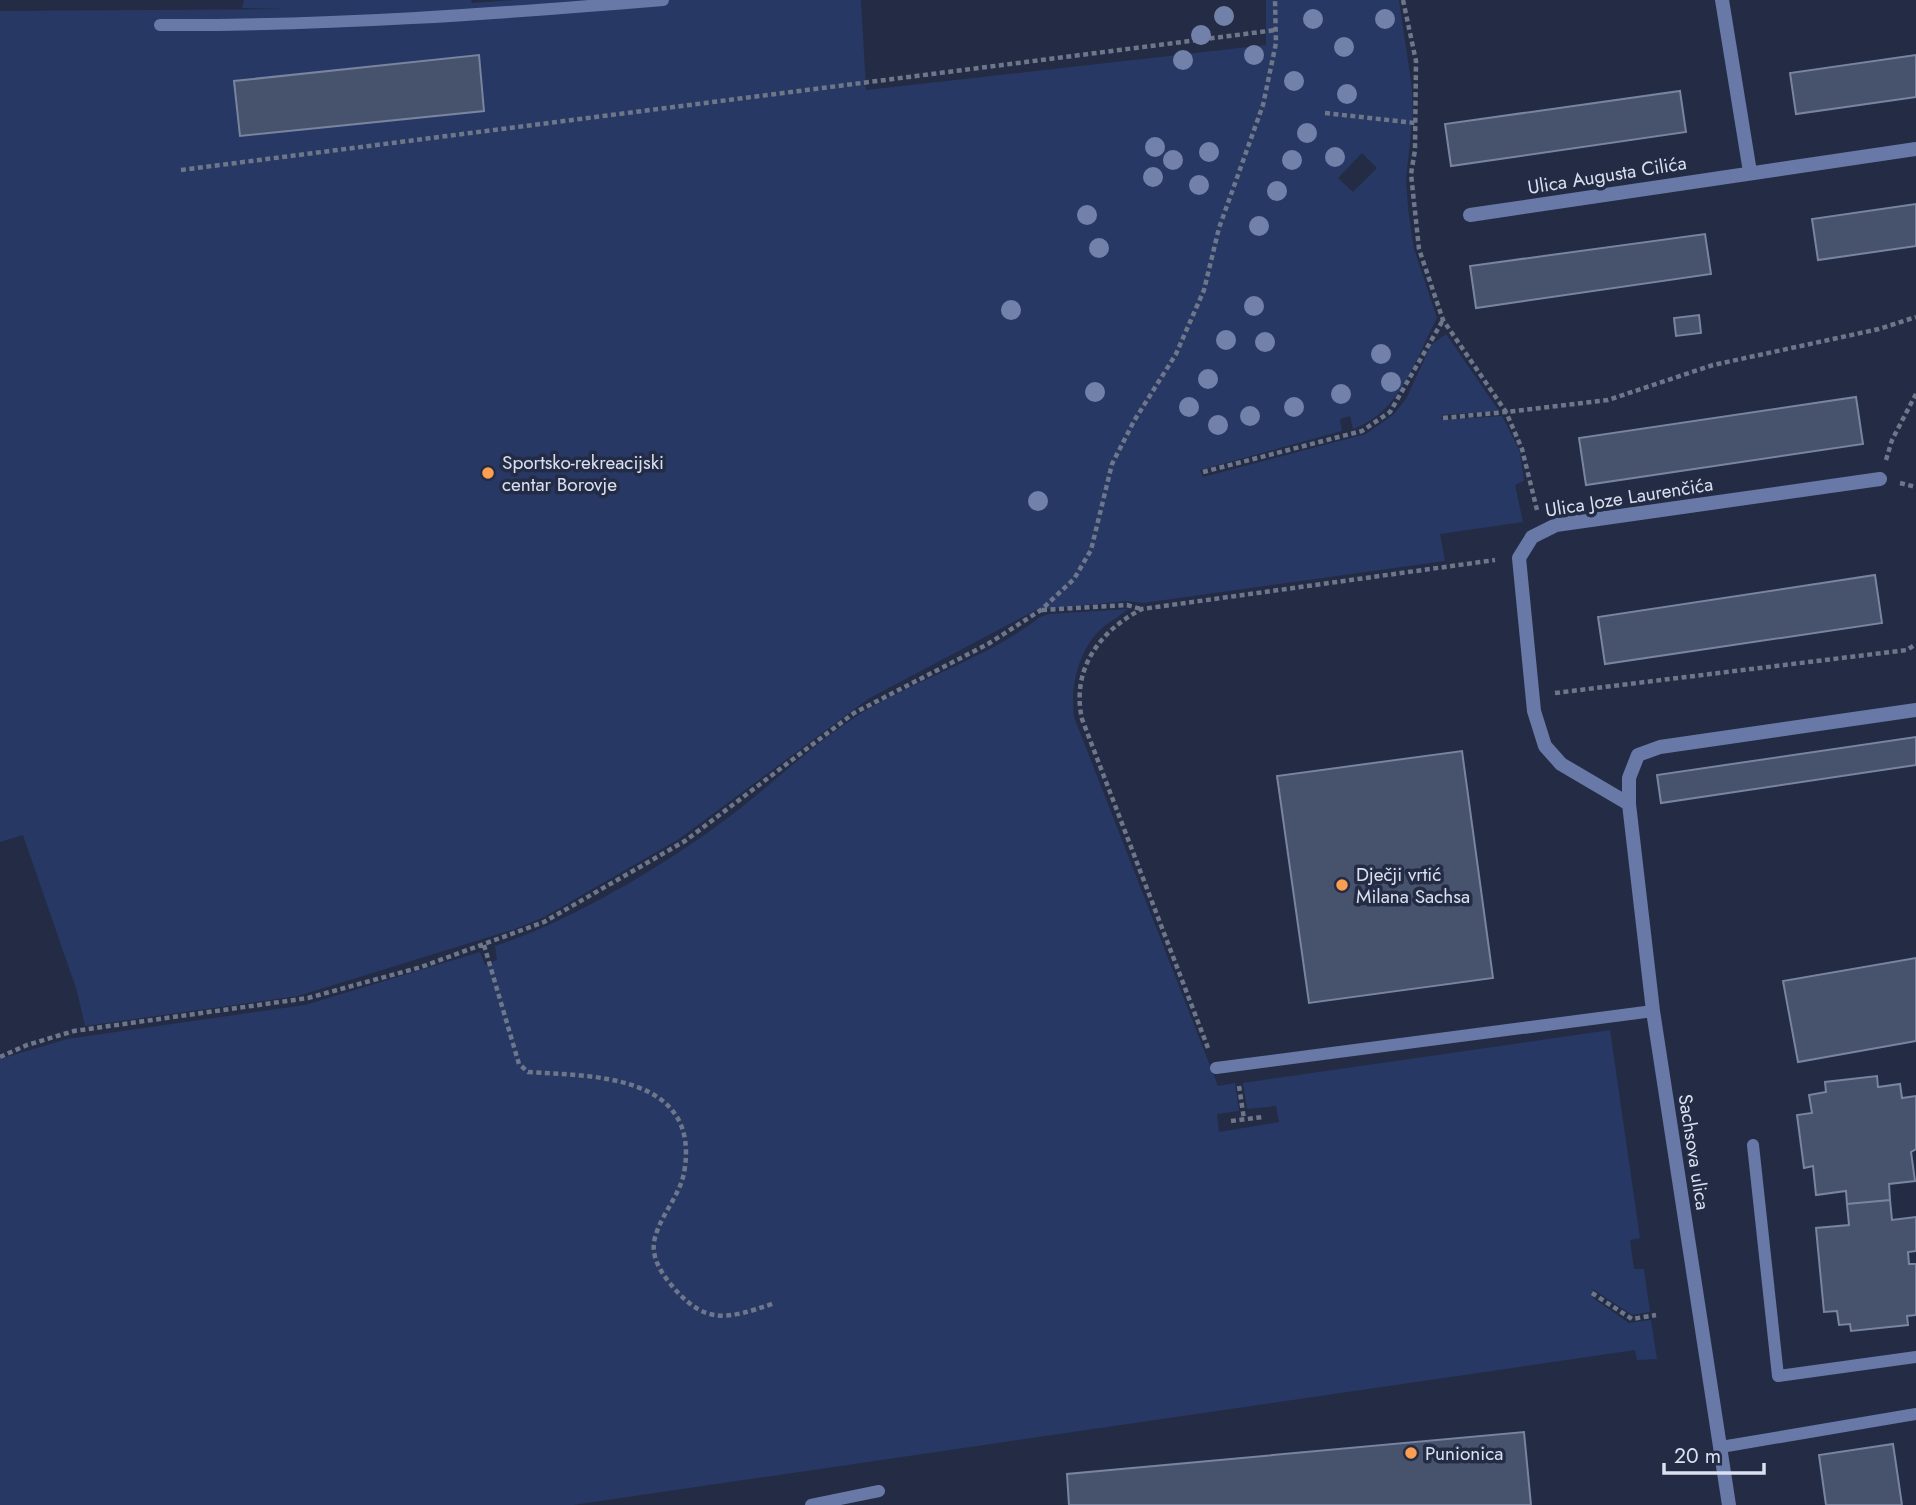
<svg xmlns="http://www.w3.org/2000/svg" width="1916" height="1505" font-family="Jost,sans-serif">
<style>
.green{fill:#283865;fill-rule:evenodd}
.building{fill:#47526c;stroke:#7884a0;stroke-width:2}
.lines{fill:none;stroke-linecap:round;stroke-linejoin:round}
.path{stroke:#6e768a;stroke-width:4.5;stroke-dasharray:5 3.5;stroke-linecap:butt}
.lane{stroke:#6879a8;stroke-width:12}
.street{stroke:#6879a8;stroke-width:14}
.tree{fill:#7281aa}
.poi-dot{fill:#fb9e51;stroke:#232c44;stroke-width:2.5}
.labels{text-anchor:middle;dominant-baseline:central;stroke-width:7;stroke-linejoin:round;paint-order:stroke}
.street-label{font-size:19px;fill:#dae0f0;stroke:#232c44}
.poi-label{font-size:19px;fill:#dae0f0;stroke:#232c44;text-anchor:start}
</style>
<rect width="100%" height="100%" fill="#232c44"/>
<path class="green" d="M 244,0 L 471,0 L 472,3 L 514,0 L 861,0 L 866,90 L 1266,45 L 1266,0 L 1399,0 L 1412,88 L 1413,113 L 1406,180 L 1408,208 L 1414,249 L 1437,318 C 1416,358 1400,413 1353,429 L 1350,416 L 1340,419 L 1342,431 L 1200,470 L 1203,477 L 1366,434 L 1394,414 L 1406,399 L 1431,345 L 1446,334 L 1499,411 L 1442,415 L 1442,420 L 1502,416 L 1520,452 L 1524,481 L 1515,485 L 1523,522 L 1440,534 L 1445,561 L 1143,603 L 1126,601 L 1036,610 L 868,699 L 679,839 L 544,917 L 515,929 L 298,996 L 85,1026 L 77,991 L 23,835 L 0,842 L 0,11 L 285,9 L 242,8 ZM 1362,153 L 1377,168 L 1353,192 L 1338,178 Z
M 1128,609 C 1119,617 1109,622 1101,629 C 1078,651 1070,687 1074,717 L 1218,1086 L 1235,1083 L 1239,1111 L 1217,1114 L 1219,1132 L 1279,1122 L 1276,1106 L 1247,1109 L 1243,1083 L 1610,1030 L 1640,1238 L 1630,1240 L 1634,1269 L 1644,1269 L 1650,1312 L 1632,1315 L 1593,1289 L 1593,1298 L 1629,1323 L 1651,1320 L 1657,1359 L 1637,1360 L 1635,1350 L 573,1505 L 0,1505 L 0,1059 L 67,1039 L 305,1005 L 480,952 L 485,965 L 497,960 L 495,946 C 564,924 651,873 710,831 C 761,795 805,750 857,716 C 915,679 985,660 1040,617 L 1049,614 Z"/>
<path class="building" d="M 479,55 L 484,111 L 240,136 L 234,81 Z
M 1916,55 L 1916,97 L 1796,114 L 1790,73 Z
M 1680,91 L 1686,132 L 1451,166 L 1445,124 Z
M 1916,204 L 1916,246 L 1818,260 L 1812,219 Z
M 1705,234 L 1711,274 L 1476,308 L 1470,266 Z
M 1699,315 L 1701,333 L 1676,336 L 1674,318 Z
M 1856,397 L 1863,444 L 1586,485 L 1579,438 Z
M 1875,575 L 1882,623 L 1605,664 L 1598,617 Z
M 1916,737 L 1916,765 L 1661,803 L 1657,775 Z
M 1462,751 L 1493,978 L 1309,1003 L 1277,776 Z
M 1916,958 L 1916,1041 L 1798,1062 L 1783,981 Z
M 1877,1076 L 1878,1087 L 1900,1084 L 1902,1098 L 1916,1096 L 1916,1149 L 1911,1152 L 1915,1181 L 1889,1184 L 1890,1200 L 1847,1204 L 1846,1191 L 1816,1195 L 1813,1166 L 1804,1168 L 1797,1115 L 1812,1113 L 1809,1095 L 1826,1092 L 1825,1082 Z
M 1890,1200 L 1892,1220 L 1916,1217 L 1916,1251 L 1908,1252 L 1909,1264 L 1916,1264 L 1916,1315 L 1907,1316 L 1908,1325 L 1851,1331 L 1850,1324 L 1839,1325 L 1837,1311 L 1824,1312 L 1816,1228 L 1849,1225 L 1847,1204 Z
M 1524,1432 L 1531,1505 L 1069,1505 L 1067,1474 Z
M 1893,1444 L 1902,1505 L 1826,1505 L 1819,1455 Z"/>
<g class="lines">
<path class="path" d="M 1403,0 L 1416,61 L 1415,150 L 1411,174 L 1419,249 L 1443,320 L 1506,412 L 1608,400 L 1713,365 L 1879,329 L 1916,317
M 1325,113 L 1415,123
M 181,170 L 1276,30
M 1443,418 L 1506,412 L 1522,449 L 1537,510
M 1886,460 L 1892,440 L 1916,394
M 1203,472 L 1362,431 L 1390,412 L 1443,320
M 1900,483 L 1916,487
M 1042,610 L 1127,605 L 1141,609
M 1555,693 L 1907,650 L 1916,644
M 484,945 L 519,1064 L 528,1072 C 593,1076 702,1074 684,1173 C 679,1198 659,1216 654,1242 C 652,1256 659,1269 668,1281 C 704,1326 725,1320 775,1303
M 1208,1048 L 1082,719 C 1071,670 1099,631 1142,609 L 1495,560
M 0,1057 L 27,1045 L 74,1031 L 308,998 L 421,967 L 544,922 L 685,841 L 854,713 L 988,644 L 1041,610 L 1074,579 L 1091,550 L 1112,464 L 1134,421 L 1176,354 L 1204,290 L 1219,228 L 1263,105 L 1276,43 L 1275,0
M 1239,1086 L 1244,1119
M 1231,1121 L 1263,1117
M 1592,1293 L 1632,1319 L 1656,1315"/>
<path class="lane" d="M 160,25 C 329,26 495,14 663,0
M 1216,1068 L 1653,1011
M 1753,1145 L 1778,1376 L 1916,1357
M 1721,1447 L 1916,1414
M 811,1505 L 879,1491"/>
<path class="street" d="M 1722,0 L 1750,172
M 1470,215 L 1916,149
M 1880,479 L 1556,525 L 1532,537 L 1519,558 L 1534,711 L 1545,746 L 1561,764 L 1629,804 L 1629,778 L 1638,755 L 1660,747 L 1916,710
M 1629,804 L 1653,1011 L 1729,1505"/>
</g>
<g class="tree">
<circle cx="1224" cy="16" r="10"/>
<circle cx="1313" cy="19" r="10"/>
<circle cx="1385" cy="19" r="10"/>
<circle cx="1201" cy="35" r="10"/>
<circle cx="1344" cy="47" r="10"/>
<circle cx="1254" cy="55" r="10"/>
<circle cx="1183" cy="60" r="10"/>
<circle cx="1294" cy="81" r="10"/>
<circle cx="1347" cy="94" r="10"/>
<circle cx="1307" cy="133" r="10"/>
<circle cx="1155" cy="147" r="10"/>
<circle cx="1209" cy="152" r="10"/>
<circle cx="1335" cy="157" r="10"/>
<circle cx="1173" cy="160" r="10"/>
<circle cx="1292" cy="160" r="10"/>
<circle cx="1153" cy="177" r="10"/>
<circle cx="1199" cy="185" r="10"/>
<circle cx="1277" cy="191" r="10"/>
<circle cx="1087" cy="215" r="10"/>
<circle cx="1259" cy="226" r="10"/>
<circle cx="1099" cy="248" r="10"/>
<circle cx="1254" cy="306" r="10"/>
<circle cx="1011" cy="310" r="10"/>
<circle cx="1226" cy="340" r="10"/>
<circle cx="1265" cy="342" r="10"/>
<circle cx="1381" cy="354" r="10"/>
<circle cx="1208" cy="379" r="10"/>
<circle cx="1391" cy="382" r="10"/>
<circle cx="1095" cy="392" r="10"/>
<circle cx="1341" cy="394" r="10"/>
<circle cx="1189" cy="407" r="10"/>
<circle cx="1294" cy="407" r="10"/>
<circle cx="1250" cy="416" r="10"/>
<circle cx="1218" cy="425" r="10"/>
<circle cx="1038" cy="501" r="10"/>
</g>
<g class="poi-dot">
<circle cx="488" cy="473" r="7"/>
<circle cx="1342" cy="885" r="7"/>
<circle cx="1411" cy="1453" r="7"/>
</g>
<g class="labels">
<g class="street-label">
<text transform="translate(1607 175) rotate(-9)">Ulica Augusta Cilića</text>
<text transform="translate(1629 497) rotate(-9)">Ulica Joze Laurenčića</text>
<text transform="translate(1694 1152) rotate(81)">Sachsova ulica</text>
</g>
<g class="poi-label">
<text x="502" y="462">Sportsko-rekreacijski<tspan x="502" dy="22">centar Borovje</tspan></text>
<text x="1356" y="874">Dječji vrtić<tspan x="1356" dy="22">Milana Sachsa</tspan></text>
<text x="1425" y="1453">Punionica</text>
</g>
</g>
<path d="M1664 1463v10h100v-10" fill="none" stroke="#dae0f0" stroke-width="3.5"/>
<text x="1674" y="1463" font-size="21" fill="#dae0f0" stroke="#232c44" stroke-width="5" paint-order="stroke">20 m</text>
</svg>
